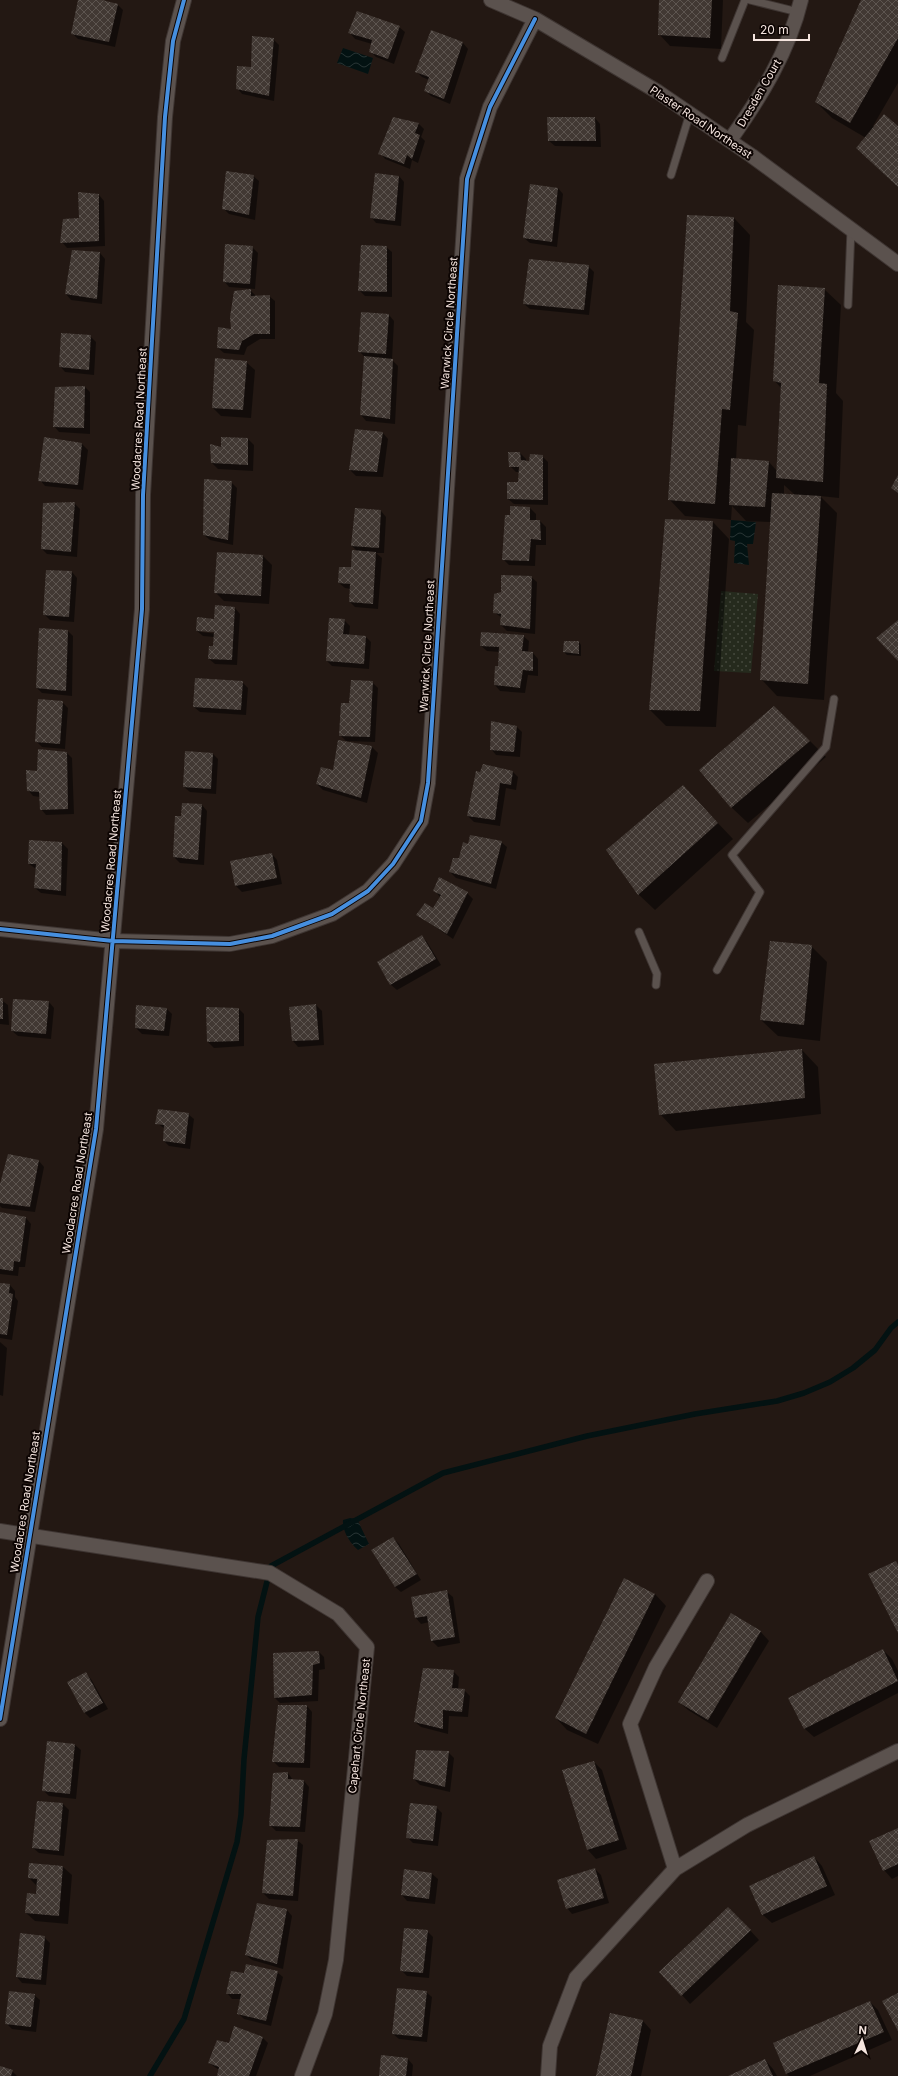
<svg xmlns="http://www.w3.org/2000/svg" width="898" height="2076" font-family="Inter,sans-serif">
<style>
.park{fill:url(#park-dots)}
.water{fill:url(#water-waves)}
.shadow{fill:#0007;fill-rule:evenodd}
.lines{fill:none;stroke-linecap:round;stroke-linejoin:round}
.stream{stroke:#031212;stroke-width:5.5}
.building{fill:url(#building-cross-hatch)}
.lane-casing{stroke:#3e3532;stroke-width:9}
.street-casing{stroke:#3e3532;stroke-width:16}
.lane{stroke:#5b524e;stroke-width:7}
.street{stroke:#5b524e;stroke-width:14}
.cycleway-casing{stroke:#0c0402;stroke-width:6}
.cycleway{stroke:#468fdf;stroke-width:4}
.labels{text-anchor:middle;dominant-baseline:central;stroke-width:4;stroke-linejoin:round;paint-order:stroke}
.street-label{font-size:11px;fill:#f5e5df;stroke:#0c0402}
</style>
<defs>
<pattern id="park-dots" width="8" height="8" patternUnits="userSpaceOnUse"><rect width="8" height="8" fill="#252a1d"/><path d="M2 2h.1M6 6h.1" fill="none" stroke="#45493d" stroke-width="1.8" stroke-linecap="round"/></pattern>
<pattern id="water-waves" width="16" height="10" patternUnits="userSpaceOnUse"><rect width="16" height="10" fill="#031212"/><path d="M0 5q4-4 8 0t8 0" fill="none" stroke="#283434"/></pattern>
<pattern id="building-cross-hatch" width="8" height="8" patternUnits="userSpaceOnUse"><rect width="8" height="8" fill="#413833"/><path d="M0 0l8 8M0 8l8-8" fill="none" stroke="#5d5550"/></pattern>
</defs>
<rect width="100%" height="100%" fill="#231813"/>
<path class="park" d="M 721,591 L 758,594 L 751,673 L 714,671 Z"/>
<path class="water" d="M 343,48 L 373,58 L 368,74 L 337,63 Z
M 731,520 L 756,522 L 753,544 L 747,544 L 749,565 L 734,563 L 735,541 L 730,540 Z
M 350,1518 L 357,1519 L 369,1544 L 358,1550 C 350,1543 342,1531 343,1520 Z"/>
<path class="shadow" d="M 79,0 L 97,0 L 118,5 L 123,10 L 115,47 L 78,39 L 72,33 Z
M 660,0 L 723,0 L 721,49 L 670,46 L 659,34 Z
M 862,0 L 898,0 L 898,83 L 873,126 L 898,127 L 898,187 L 857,148 L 866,138 L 832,118 L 816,102 Z
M 399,27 L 405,32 L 394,64 L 376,57 L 370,51 L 372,44 L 355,39 L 350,33 Z
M 431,31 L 463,43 L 468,49 L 450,104 L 431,96 L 426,91 L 429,80 L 422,77 L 416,71 Z
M 273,39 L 279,45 L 274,101 L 242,94 L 237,88 Z
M 394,118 L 419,124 L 424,129 L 421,137 L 425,141 L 418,163 L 412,160 L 410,169 L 385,159 L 380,153 Z
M 595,118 L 600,124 L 601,147 L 555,146 L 549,141 Z
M 253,176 L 259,181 L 255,220 L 229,214 L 223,208 Z
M 399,176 L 404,182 L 401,226 L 376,223 L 371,217 Z
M 558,188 L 563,194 L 557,247 L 530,243 L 524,238 Z
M 99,195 L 104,201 L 105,246 L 67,248 L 62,242 Z
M 688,216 L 734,218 L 750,235 L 746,322 L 754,330 L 746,426 L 738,425 L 736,460 L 769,462 L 777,471 L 781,388 L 774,380 L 824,289 L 841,305 L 836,393 L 843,401 L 839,498 L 820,496 L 837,513 L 824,700 L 777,696 L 761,679 L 771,522 L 746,521 L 732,506 L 731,520 L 685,516 L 669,499 ZM 784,485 L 795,495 L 784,494 Z
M 252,247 L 258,253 L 255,289 L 229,287 L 224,281 Z
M 386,247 L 392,252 L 392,297 L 365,296 L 359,290 Z
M 73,251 L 100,253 L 105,259 L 102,304 L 71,300 L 66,294 Z
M 588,266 L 594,272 L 589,315 L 530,309 L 524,304 Z
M 250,290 L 256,296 L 269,296 L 275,301 L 275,339 L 260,339 L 247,347 L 244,355 L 224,353 L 218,348 L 232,330 Z
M 389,315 L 394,321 L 392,360 L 398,366 L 395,424 L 366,421 L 361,415 L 365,357 L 359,351 Z
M 90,336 L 96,342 L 94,375 L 65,372 L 60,366 Z
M 246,362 L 255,370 L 251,418 L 221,416 L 213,408 Z
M 85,387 L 90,392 L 90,434 L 59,432 L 54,426 Z
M 356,430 L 383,433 L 388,439 L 383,477 L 356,476 L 350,470 Z
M 44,438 L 82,444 L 88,450 L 83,490 L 45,486 L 40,480 Z
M 248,439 L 254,445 L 253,471 L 218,469 L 212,463 L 222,449 Z
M 520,453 L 526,459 L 526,462 L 530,462 L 542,456 L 548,462 L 548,505 L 514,504 L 508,499 L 519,484 L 519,472 L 516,472 L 510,466 Z
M 231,482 L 237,488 L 233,545 L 210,540 L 204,535 Z
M 74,503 L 80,509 L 77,557 L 47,554 L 42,549 Z
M 530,508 L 536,514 L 536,521 L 540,521 L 546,527 L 546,545 L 536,545 L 535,566 L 509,565 L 503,559 L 511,516 Z
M 381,511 L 386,517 L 384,553 L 376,553 L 382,558 L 378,609 L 355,607 L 350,602 L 351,589 L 345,588 L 339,583 L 352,568 L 358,552 L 352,546 Z
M 666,520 L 713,522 L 729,539 L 716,727 L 666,726 L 650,710 Z
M 263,556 L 272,565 L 269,604 L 224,601 L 215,592 Z
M 72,572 L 77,578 L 74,622 L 50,620 L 44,614 Z
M 531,577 L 537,582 L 535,634 L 507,631 L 501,625 L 502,618 L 494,612 L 502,593 Z
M 235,608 L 240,614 L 237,665 L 215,664 L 209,659 L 214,648 L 214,637 L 203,636 L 197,631 ZM 201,630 L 219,632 L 219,634 L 201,632 Z
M 344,620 L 350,626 L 349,636 L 366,637 L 371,642 L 369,669 L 332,666 L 327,661 Z
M 68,631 L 73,636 L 72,696 L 42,693 L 37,688 Z
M 523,636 L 529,641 L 528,653 L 533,653 L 538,659 L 538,676 L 528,675 L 525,693 L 500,691 L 495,685 L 500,652 L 487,651 L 481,646 Z
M 579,642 L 581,645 L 581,656 L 567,655 L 564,652 Z
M 242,682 L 248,688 L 246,715 L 200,712 L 194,707 Z
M 372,682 L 378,688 L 375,742 L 346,741 L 340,735 L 350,704 Z
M 62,702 L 68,708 L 65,749 L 42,747 L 36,741 Z
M 517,727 L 522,732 L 520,757 L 496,755 L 491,749 Z
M 810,741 L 826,757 L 748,823 L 731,807 Z
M 338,742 L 372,747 L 378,753 L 367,803 L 323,790 L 317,784 L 334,772 Z
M 67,753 L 72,758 L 74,814 L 46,815 L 41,809 L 40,797 L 33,796 L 28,790 L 38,772 Z
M 213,754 L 218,759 L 216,794 L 190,792 L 184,787 Z
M 512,771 L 518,777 L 516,790 L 506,788 L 500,826 L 474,822 L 468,816 L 477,772 Z
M 699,803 L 733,839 L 655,910 L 638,894 Z
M 202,805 L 207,811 L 204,865 L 180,863 L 174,857 L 182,817 Z
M 501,842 L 507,847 L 496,889 L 456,878 L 450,872 L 468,845 Z
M 62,843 L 68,849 L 66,896 L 41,893 L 35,888 L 36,869 L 29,864 Z
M 272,854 L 277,860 L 282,884 L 242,892 L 236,886 L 231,862 Z
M 435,891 L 467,893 L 473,899 L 453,939 L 418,915 L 434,909 L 440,897 Z
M 422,936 L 427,942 L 441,965 L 397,990 L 391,985 L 379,962 Z
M 811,946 L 827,962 L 820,1041 L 778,1036 L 761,1020 Z
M 0,999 L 8,1005 L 9,1025 L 0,1024 Z
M 49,1002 L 54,1008 L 51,1039 L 18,1036 L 12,1031 Z
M 316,1005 L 322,1011 L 324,1045 L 298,1047 L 293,1041 L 290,1008 Z
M 167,1009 L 172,1014 L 169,1036 L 142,1034 L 136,1028 Z
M 239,1009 L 244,1014 L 244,1046 L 214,1048 L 208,1042 Z
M 802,1050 L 818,1067 L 821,1114 L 676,1131 L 660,1114 Z
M 188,1114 L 194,1119 L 190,1149 L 169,1146 L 164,1141 L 165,1129 L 157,1123 Z
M 39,1161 L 44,1167 L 35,1212 L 2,1208 L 0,1206 L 0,1188 Z
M 0,1213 L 26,1218 L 31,1224 L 25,1267 L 19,1267 L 18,1276 L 0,1274 Z
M 0,1284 L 10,1285 L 15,1291 L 15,1297 L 18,1301 L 12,1340 L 0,1338 Z
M 0,1342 L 7,1348 L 3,1396 L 0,1395 Z
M 393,1538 L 399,1544 L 421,1580 L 401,1592 L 395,1587 Z
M 447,1592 L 453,1597 L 460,1643 L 438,1647 L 432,1641 L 429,1622 L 421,1624 L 416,1618 L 412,1597 Z
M 655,1594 L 666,1606 L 598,1744 L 567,1730 L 556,1718 Z
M 732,1615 L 761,1632 L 769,1641 L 717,1728 L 688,1710 L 679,1702 Z
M 883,1650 L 892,1659 L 898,1671 L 898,1693 L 814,1737 L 805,1729 L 789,1699 Z
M 319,1652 L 324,1657 L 325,1669 L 319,1670 L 318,1701 L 280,1703 L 275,1698 Z
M 453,1671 L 459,1677 L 458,1690 L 464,1690 L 470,1696 L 468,1717 L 449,1716 L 448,1734 L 421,1727 L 415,1722 Z
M 85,1673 L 91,1679 L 108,1709 L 90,1718 L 85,1713 L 68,1683 Z
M 307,1706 L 312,1712 L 310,1768 L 279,1767 L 273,1761 Z
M 75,1745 L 81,1750 L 76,1799 L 49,1796 L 43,1790 Z
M 448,1752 L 454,1758 L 450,1792 L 420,1785 L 414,1779 Z
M 594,1762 L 602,1770 L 627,1849 L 596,1859 L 588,1850 L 563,1771 Z
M 288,1773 L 293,1780 L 304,1781 L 309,1787 L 305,1832 L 276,1831 L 270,1825 Z
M 38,1802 L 63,1804 L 69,1810 L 64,1856 L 39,1853 L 33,1848 Z
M 436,1807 L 442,1813 L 438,1846 L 413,1843 L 407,1837 Z
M 898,1829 L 898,1876 L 892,1879 L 884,1870 Z
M 297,1840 L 303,1845 L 298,1901 L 269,1899 L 263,1893 Z
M 814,1857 L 822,1866 L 835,1895 L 772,1923 L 763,1915 L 750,1886 Z
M 30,1864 L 63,1867 L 72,1875 L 68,1924 L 35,1921 L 26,1913 L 36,1895 L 37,1886 L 29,1878 Z
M 595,1869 L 601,1875 L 609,1903 L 572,1914 L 567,1908 Z
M 405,1870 L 432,1874 L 438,1879 L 435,1904 L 407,1901 L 402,1895 Z
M 287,1910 L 292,1916 L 283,1969 L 252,1960 L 246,1955 Z
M 737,1916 L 759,1940 L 690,2004 L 682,1995 Z
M 427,1931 L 433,1937 L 429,1978 L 407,1976 L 401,1970 Z
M 44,1937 L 50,1943 L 46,1985 L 22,1983 L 17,1977 Z
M 277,1972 L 283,1977 L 271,2026 L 244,2019 L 238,2013 L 241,1999 L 232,1999 L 227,1993 L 245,1974 Z
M 426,1992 L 432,1997 L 427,2042 L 399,2039 L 393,2034 Z
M 34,1995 L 40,2000 L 36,2032 L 12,2029 L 6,2023 Z
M 870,2002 L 878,2010 L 892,2040 L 810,2076 L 789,2076 L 787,2074 L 774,2044 Z
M 611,2014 L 643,2021 L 651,2030 L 641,2076 L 597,2076 Z
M 235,2027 L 263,2038 L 268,2043 L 256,2076 L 218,2076 L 219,2070 L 209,2063 L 230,2045 Z
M 408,2059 L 413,2065 L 412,2076 L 380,2076 Z
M 765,2060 L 773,2069 L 777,2076 L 731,2076 Z
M 0,2067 L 12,2071 L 17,2076 L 0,2076 Z"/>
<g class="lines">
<path class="stream" d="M 150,2076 L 184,2019 L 237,1842 L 241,1815 L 244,1759 L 258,1617 L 271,1566 L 443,1473 L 587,1436 L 695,1414 L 777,1401 L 804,1393 L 830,1382 L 853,1368 L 875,1350 L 891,1328 L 898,1322"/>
</g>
<path class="building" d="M 78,0 L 102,0 L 118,4 L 109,42 L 71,34 Z
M 659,0 L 712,0 L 710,38 L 658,35 Z
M 861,0 L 898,0 L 898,38 L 850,123 L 815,102 Z
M 357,11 L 400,26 L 388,59 L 369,52 L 372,40 L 348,33 Z
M 431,30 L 463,42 L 444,99 L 424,91 L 429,77 L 415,72 Z
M 252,36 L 274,38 L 269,96 L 236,89 L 237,66 L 251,67 Z
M 884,114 L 898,126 L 898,187 L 856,148 Z
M 393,117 L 419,123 L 415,133 L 420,135 L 412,159 L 407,155 L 404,164 L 378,154 Z
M 547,117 L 595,117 L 596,141 L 548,141 Z
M 226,171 L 254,175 L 249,215 L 222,209 Z
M 375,173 L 399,176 L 395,221 L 370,218 Z
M 530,184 L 558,188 L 552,242 L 523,238 Z
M 78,192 L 99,194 L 99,241 L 60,243 L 63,219 L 79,218 Z
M 687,215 L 734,217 L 730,311 L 738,313 L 730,410 L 722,409 L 715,504 L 668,500 Z
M 225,244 L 253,246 L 250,284 L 223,282 Z
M 361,245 L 387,246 L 387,292 L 358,291 Z
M 72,250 L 100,252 L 97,299 L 65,294 Z
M 529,259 L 589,265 L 584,310 L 523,304 Z
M 778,285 L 825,288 L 819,383 L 827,384 L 823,482 L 776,478 L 781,383 L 773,381 Z
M 251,289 L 251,296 L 270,295 L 270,334 L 254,334 L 242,341 L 239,350 L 217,348 L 218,327 L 231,329 L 230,317 L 234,291 Z
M 361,312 L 389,314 L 386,354 L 358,352 Z
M 61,333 L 91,335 L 89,370 L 59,367 Z
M 364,356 L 393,359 L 390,419 L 360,415 Z
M 215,358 L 247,361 L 243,410 L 212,408 Z
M 85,386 L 84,428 L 53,427 L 55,387 Z
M 355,429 L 383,432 L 377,472 L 349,470 Z
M 44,437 L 82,443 L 78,485 L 38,481 Z
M 221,437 L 248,438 L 248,465 L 211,463 L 210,444 L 221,447 Z
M 508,452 L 520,452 L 521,460 L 529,461 L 530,454 L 543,455 L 543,500 L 507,499 L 507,482 L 518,482 L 519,467 L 509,467 Z
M 731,458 L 769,461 L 765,507 L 729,505 Z
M 898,475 L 898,493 L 891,488 Z
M 204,479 L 232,481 L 228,540 L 203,535 Z
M 772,493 L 821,496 L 808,684 L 760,680 Z
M 75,502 L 71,552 L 41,549 L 43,503 Z
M 510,506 L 530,507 L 530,520 L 540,520 L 541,540 L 531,539 L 529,561 L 502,560 L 505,515 L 510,515 Z
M 355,508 L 381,510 L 379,548 L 351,546 Z
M 665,519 L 713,521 L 700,711 L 649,710 Z
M 352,550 L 376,552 L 373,604 L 349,602 L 350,584 L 338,583 L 339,567 L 351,567 Z
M 217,552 L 263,555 L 261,596 L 214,593 Z
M 46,570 L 72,571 L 69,617 L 43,615 Z
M 501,575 L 532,576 L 530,629 L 500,625 L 501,614 L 493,613 L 494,594 L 501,592 Z
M 215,605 L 235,607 L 232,660 L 208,659 L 209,646 L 213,646 L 214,632 L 196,631 L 197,617 L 214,619 Z
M 329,618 L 345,619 L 343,634 L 366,636 L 364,664 L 326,661 Z
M 898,620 L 898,661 L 876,638 Z
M 39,628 L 68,630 L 66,691 L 36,688 Z
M 481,632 L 524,635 L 522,651 L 533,652 L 533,671 L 523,670 L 520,688 L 494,685 L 495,666 L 498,666 L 499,647 L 480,646 Z
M 564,641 L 579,641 L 579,654 L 563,652 Z
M 195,678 L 243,681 L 241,710 L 193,707 Z
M 351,680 L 373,681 L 370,737 L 339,736 L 341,703 L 349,703 Z
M 38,699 L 63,701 L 60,744 L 35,742 Z
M 774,706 L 810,741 L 731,808 L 699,770 Z
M 491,721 L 517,726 L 514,752 L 490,750 Z
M 338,740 L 372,746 L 361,798 L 316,784 L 321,767 L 333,770 Z
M 38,749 L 67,752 L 68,809 L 40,810 L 39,792 L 27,791 L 26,770 L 37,771 Z
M 185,751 L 213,753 L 211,789 L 183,787 Z
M 483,764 L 513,771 L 511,785 L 500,783 L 495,820 L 467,816 L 476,771 L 480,772 Z
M 683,785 L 718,823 L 638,895 L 606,850 Z
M 182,803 L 202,804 L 198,860 L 173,857 L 175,816 L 181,816 Z
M 470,835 L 502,841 L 491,884 L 449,872 L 453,858 L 459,858 L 463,842 L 468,844 Z
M 29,840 L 62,842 L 61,891 L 34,888 L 36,864 L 28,864 Z
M 272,853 L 277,878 L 235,886 L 230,861 Z
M 439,877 L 468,892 L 447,934 L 416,915 L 425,903 L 433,908 L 441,895 L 433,891 Z
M 422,935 L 436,959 L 390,985 L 377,962 Z
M 770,941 L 812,945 L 804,1025 L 760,1020 Z
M 0,998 L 3,998 L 3,1019 L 0,1019 Z
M 13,999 L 49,1001 L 46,1034 L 11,1031 Z
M 316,1004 L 319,1040 L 292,1041 L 289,1007 Z
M 136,1005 L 167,1008 L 164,1031 L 135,1028 Z
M 206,1007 L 239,1008 L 239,1041 L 207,1042 Z
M 802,1049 L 805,1098 L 659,1115 L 654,1064 Z
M 158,1109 L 189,1113 L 185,1144 L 163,1141 L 164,1125 L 155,1124 Z
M 8,1154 L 39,1160 L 30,1207 L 0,1203 L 0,1184 Z
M 0,1212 L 26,1217 L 20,1262 L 14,1261 L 13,1271 L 0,1269 Z
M 0,1283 L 10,1284 L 9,1293 L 13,1294 L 7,1335 L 0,1334 Z
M 393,1537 L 417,1574 L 395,1587 L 371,1550 Z
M 896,1561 L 898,1565 L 898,1633 L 868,1574 Z
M 624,1578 L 655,1594 L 586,1734 L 555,1718 Z
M 447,1590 L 455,1637 L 431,1641 L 427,1616 L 415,1618 L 411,1597 Z
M 731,1613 L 761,1631 L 708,1720 L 678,1702 Z
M 883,1649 L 898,1681 L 804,1729 L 788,1698 Z
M 319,1651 L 320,1663 L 313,1665 L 312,1695 L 274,1698 L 273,1653 Z
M 423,1668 L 454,1670 L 452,1688 L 465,1689 L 462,1712 L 443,1710 L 443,1729 L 414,1722 Z
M 86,1672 L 103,1703 L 84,1713 L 67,1682 Z
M 278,1705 L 307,1705 L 304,1763 L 272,1762 Z
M 47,1741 L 75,1744 L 70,1794 L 42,1791 Z
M 416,1750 L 449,1751 L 445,1787 L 413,1779 Z
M 594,1761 L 619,1840 L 587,1850 L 562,1770 Z
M 288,1772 L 288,1779 L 304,1780 L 300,1827 L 269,1826 L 273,1773 Z
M 37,1801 L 63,1803 L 59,1851 L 32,1848 Z
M 410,1803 L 437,1806 L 433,1841 L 406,1838 Z
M 898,1828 L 898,1864 L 883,1871 L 869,1841 Z
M 298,1839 L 293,1896 L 262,1893 L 267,1840 Z
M 814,1856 L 827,1886 L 762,1915 L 749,1886 Z
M 29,1863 L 63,1866 L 59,1916 L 25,1913 L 27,1893 L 36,1894 L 37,1879 L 28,1878 Z
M 595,1868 L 604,1898 L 566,1909 L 557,1880 Z
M 404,1869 L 432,1873 L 429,1899 L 401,1895 Z
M 257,1903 L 287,1909 L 277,1964 L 245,1955 Z
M 728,1907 L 751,1930 L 681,1996 L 659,1972 Z
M 404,1928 L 428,1930 L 423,1973 L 400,1971 Z
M 20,1933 L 45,1936 L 41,1980 L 16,1977 Z
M 246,1964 L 278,1971 L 266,2021 L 237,2014 L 241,1994 L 226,1994 L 231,1971 L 244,1973 Z
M 397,1988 L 427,1991 L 422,2037 L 392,2034 Z
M 9,1991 L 35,1994 L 31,2027 L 5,2024 Z
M 898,1993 L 898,2031 L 882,2001 Z
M 870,2001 L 884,2032 L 786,2074 L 773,2043 Z
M 610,2013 L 643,2020 L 631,2076 L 596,2076 Z
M 234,2026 L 263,2037 L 249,2076 L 217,2076 L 219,2067 L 208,2063 L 217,2040 L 229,2043 Z
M 381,2055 L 408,2058 L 406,2076 L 379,2076 Z
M 765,2059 L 773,2076 L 728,2076 Z
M 0,2066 L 13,2070 L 11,2076 L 0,2076 Z"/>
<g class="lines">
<g class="lane-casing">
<path id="lane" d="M 750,0 L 798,12
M 722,58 L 745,0
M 671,175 L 690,113
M 848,305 L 851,229
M 639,932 L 657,974 L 656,985
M 717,970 L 760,892 L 732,855 L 826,747 L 834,699"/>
</g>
<g class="street-casing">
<path id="street" d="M 491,0 L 535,19 L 658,92 L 752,156 L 898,264
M 730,140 C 760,98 789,51 801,0
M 0,929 L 113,941 L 230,944 L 272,936 L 332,914 L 368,891 L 393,864 L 421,821 L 428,783 L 467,179 L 490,107 L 535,19
M 0,1531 L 270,1573 L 338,1614 L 367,1647 L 336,1960 L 325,2014 L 302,2076
M 0,1719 L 96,1129 L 142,609 L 143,495 L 165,117 L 173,41 L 184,0
M 675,1869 L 630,1724 L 656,1667 L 707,1581
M 548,2076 L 550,2046 L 576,1978 L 675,1869 L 747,1825 L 898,1751"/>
</g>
<use href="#lane" class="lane"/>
<use href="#street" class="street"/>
<g class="cycleway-casing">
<path id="cycleway" d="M 0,929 L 113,941 L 230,944 L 272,936 L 332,914 L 368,891 L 393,864 L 421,821 L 428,783 L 467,179 L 490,107 L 535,19
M 0,1719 L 96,1129 L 142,609 L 143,495 L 165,117 L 173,41 L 184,0"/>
</g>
<use href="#cycleway" class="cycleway"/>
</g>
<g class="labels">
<g class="street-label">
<text transform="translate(759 93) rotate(-60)">Dresden Court</text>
<text transform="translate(701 122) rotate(34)">Plaster Road Northeast</text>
<text transform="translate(449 323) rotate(-86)">Warwick Circle Northeast</text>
<text transform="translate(139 419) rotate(-87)">Woodacres Road Northeast</text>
<text transform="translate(427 646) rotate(-87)">Warwick Circle Northeast</text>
<text transform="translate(111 861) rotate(-85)">Woodacres Road Northeast</text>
<text transform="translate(77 1183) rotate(-81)">Woodacres Road Northeast</text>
<text transform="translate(25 1502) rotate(-81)">Woodacres Road Northeast</text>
<text transform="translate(359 1726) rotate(-84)">Capehart Circle Northeast</text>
</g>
</g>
<g transform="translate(862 2040) rotate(4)" stroke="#0c0402" stroke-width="3" paint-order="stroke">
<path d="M0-3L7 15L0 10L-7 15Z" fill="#f5e5df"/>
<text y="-6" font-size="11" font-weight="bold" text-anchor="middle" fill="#f5e5df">N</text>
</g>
<path d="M754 34v6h55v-6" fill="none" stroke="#f5e5df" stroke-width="2"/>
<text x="760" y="34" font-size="12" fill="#f5e5df" stroke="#0c0402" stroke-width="3" paint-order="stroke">20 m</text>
</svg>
